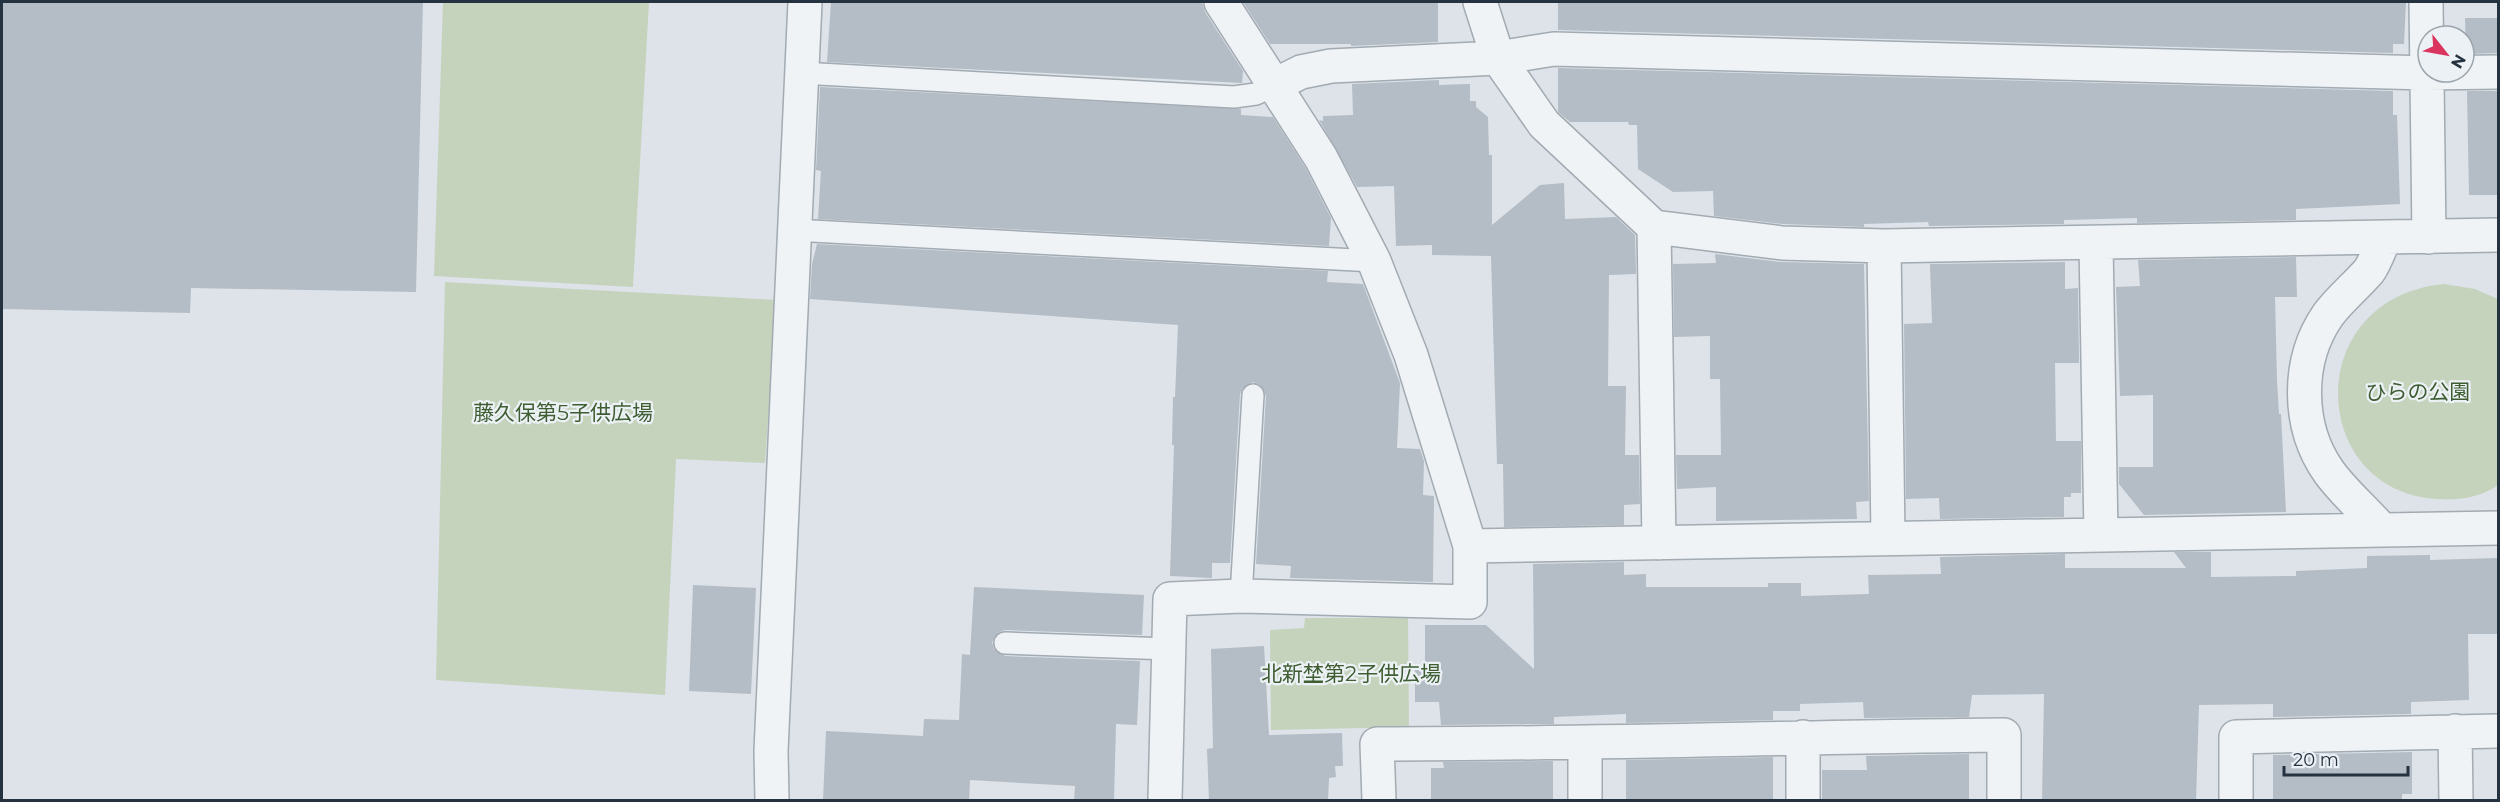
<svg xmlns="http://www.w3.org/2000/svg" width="2500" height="802" font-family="Montserrat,'Noto Sans JP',sans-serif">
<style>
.green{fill:#c5d3bd}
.building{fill:#b4bcc6}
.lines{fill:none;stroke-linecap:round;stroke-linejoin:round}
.lane-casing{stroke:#a2aab2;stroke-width:24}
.street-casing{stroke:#a2aab2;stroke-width:36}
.lane{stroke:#f0f3f6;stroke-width:21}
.street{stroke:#f0f3f6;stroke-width:33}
.labels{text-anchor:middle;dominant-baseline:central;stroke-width:4.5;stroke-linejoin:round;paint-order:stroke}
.park-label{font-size:21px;fill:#3e5d31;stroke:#ecf1f6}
</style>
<rect width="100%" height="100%" fill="#dde3e8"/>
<path class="green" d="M 443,2 L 649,2 L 633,287 L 434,276 Z
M 445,282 L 776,300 L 765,463 L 676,459 L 665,695 L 436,680 Z
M 2444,284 L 2475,289 L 2498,299 L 2498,485 C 2482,497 2457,501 2437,499 C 2308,492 2300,298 2444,284 Z
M 1305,618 L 1408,618 L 1409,727 L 1271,730 L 1270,630 L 1304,628 Z"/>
<path class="building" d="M 2,2 L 423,2 L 416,292 L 191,288 L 190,313 L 2,309 Z
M 831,2 L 1202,2 L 1205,12 L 1243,71 L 1242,83 L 827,62 Z
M 1243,2 L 1438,2 L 1438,42 L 1351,46 L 1351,44 L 1270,44 Z
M 1558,2 L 2406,2 L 2404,44 L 2393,44 L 2393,53 L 1558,30 Z
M 2465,18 L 2499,18 L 2499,53 L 2466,54 Z
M 1558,68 L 2393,91 L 2393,115 L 2397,115 L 2400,204 L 2296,209 L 2296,220 L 2137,223 L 2137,218 L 2064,220 L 2064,224 L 1929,226 L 1928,222 L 1864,224 L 1864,227 L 1783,224 L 1714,216 L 1713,191 L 1673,192 L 1638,169 L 1637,125 L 1629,125 L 1628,122 L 1570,122 L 1558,112 Z
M 1439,80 L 1439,85 L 1470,84 L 1470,101 L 1476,101 L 1476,107 L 1488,117 L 1489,155 L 1492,155 L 1492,225 L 1540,185 L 1564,183 L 1565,219 L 1616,217 L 1635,235 L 1636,274 L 1609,275 L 1608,386 L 1626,386 L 1625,455 L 1639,455 L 1640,504 L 1624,505 L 1624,525 L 1504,527 L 1503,464 L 1497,464 L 1491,256 L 1432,255 L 1432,245 L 1396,246 L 1394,186 L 1357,187 L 1319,120 L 1323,121 L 1323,116 L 1353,115 L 1352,84 Z
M 820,87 L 1241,109 L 1241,115 L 1273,117 L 1305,167 L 1331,218 L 1329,246 L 818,219 L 821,171 L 816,170 Z
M 2467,91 L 2499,91 L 2499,195 L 2469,195 Z
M 817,244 L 1328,271 L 1327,282 L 1363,284 L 1400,383 L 1397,448 L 1420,449 L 1424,461 L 1423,495 L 1434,496 L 1433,582 L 1290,578 L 1291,566 L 1256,564 L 1266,396 L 1260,385 L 1253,382 L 1243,388 L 1240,394 L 1230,563 L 1212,563 L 1212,578 L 1170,576 L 1174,445 L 1172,445 L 1173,397 L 1175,397 L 1178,325 L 810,299 L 812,264 Z
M 1715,254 L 1781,262 L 1864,264 L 1869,501 L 1856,502 L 1857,519 L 1716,521 L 1716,487 L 1677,489 L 1676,455 L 1721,455 L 1720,379 L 1710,379 L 1710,336 L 1674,337 L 1673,264 L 1716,263 Z
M 2296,257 L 2297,297 L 2275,297 L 2277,381 L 2279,414 L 2281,414 L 2286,512 L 2144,515 L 2119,484 L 2119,467 L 2153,467 L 2153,395 L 2120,396 L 2116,287 L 2140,286 L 2138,260 Z
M 2065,262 L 2065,289 L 2078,288 L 2079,363 L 2055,363 L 2056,441 L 2081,441 L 2081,493 L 2071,493 L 2071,497 L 2064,497 L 2064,517 L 1940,519 L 1939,498 L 1906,499 L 1904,324 L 1932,323 L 1930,264 Z
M 2174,552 L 2211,552 L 2211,577 L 2296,576 L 2296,571 L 2367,568 L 2367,556 L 2430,555 L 2430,560 L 2497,558 L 2499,634 L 2468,634 L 2469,700 L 2411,702 L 2411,714 L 2273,717 L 2273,704 L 2199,705 L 2196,801 L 2042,801 L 2044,694 L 1972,695 L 1969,717 L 1864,718 L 1863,702 L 1800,704 L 1800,711 L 1773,711 L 1773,720 L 1626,723 L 1626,714 L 1554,717 L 1554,724 L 1534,724 L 1441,725 L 1439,702 L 1415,702 L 1415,669 L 1425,668 L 1425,625 L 1486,625 L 1534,669 L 1533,564 L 1624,562 L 1624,575 L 1646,574 L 1646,587 L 1768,587 L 1768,583 L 1801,583 L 1801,596 L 1869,594 L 1868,575 L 1941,574 L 1940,557 L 2065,554 L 2065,568 L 2186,568 Z
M 693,585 L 756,588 L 751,694 L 689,691 Z
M 974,587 L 1144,595 L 1142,635 L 1005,630 L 999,632 L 992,642 L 994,649 L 1005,656 L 1140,661 L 1137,725 L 1116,724 L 1114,801 L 1074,801 L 1075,786 L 970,780 L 969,801 L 823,801 L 826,731 L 923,736 L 924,719 L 959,720 L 962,654 L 970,655 Z
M 1264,646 L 1269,735 L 1342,733 L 1343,766 L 1335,766 L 1336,777 L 1329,778 L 1328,801 L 1209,801 L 1207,749 L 1213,748 L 1211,649 Z
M 2412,752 L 2412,794 L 2402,794 L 2402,801 L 2273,801 L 2273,755 Z
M 1969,754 L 1969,801 L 1822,801 L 1822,770 L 1867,770 L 1866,756 Z
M 1773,757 L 1773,801 L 1626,801 L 1626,760 Z
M 1553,761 L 1553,801 L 1431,801 L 1431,768 L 1444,768 L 1443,762 Z"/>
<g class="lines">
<g class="lane-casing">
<path id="lane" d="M 801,73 L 1234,97 L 1256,94 L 1275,85
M 793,230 L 1374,261
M 1241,596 L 1253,395
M 1005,643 L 1169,649"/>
</g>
<g class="street-casing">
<path id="street" d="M 1480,2 L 1498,58 L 1544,124 L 1654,227 L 1782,243 L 1884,246 L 2498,235
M 2426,2 L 2429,237
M 1275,85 L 1301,72 L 1331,66 L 1498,58 L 1554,49 L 2427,73 L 2498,72
M 1654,227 L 1659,543
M 2096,243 L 2101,535
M 1884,246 L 1888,538
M 2382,530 C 2365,510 2344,493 2329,472 C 2297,427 2296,361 2328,315 C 2340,299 2356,286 2369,271 C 2376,261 2380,248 2385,237
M 1470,546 L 2498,528
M 2455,731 L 2456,800
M 1803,737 L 1803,800
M 1585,744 L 1585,800
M 772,800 L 771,751 L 805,2
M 1165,800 L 1170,599 L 1241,596 L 1470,602 L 1470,546 L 1411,355 L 1374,261 L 1321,158 L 1221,2
M 1379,800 L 1377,744 C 1586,744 1795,737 2004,735 L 2004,800
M 2236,800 L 2236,737 L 2498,731"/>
</g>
<use href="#lane" class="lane"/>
<use href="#street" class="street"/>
</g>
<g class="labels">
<g class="park-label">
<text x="2418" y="391">ひらの公園</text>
<text x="563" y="412">藤久保第5子供広場</text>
<text x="1351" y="673">北新埜第2子供広場</text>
</g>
</g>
<rect width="2500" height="802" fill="none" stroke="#253240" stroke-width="6"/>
<g transform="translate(2446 54) rotate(121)"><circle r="28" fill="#ecf1f6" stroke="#9ca5ad" stroke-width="1.5"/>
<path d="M0-4.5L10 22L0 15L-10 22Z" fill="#da355e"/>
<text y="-9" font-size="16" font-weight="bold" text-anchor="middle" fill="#253240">N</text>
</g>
<path d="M2284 766v9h124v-9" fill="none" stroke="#253240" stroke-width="3"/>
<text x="2293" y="766" font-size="18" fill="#253240" stroke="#ecf1f6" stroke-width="4.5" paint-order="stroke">20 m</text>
</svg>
